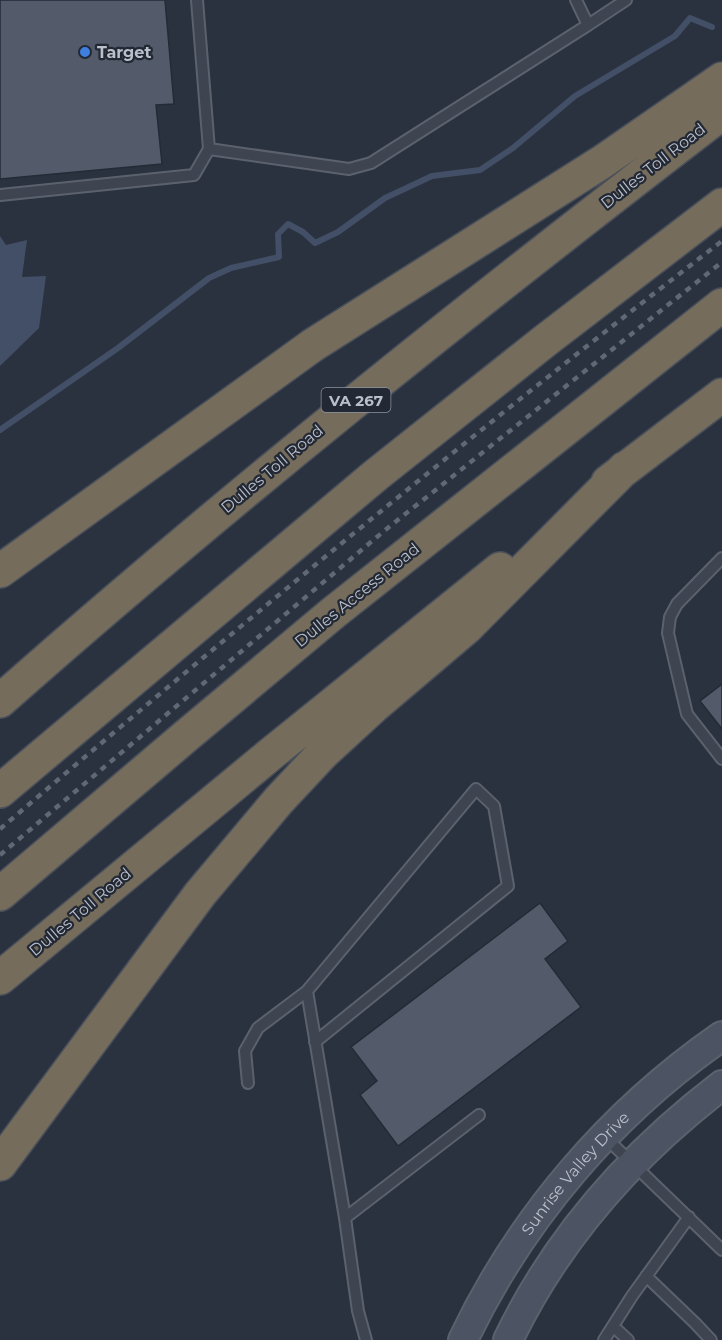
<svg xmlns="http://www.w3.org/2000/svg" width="722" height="1340" font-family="Montserrat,sans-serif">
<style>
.water{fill:#424f66}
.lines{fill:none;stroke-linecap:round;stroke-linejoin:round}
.stream{stroke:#424f66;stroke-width:6}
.building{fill:#535b6a;stroke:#242b37;stroke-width:1.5}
.lane-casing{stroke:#5b626d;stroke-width:14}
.secondary-casing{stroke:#5b626d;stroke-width:32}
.highway-casing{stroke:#484f5a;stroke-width:36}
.lane{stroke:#3e4450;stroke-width:10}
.secondary{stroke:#4c5362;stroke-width:28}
.highway{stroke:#756c5c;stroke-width:33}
.rail{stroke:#606876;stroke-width:4.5;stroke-dasharray:6 6;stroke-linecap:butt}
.shop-dot{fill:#3f7fe0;stroke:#222935;stroke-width:2}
.labels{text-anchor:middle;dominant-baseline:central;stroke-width:4.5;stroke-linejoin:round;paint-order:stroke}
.shield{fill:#222935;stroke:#8c929d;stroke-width:1.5}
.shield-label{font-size:15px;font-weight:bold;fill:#babfca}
.poi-label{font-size:16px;font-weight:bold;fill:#babfca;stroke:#222935;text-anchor:start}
.street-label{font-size:16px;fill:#babfca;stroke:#222935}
</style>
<rect width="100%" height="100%" fill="#2a323f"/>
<path class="water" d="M 0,236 L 6,245 L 27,240 L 22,277 L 46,276 L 39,328 L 0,366 Z"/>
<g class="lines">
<path class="stream" d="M 0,430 L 118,348 L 209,278 L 231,268 L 279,257 L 278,234 L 288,224 L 303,232 L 315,243 L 338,232 L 385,198 L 432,176 L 480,170 L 513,148 L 575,96 L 675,36 L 690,18 L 712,27"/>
</g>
<path class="building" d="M 0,0 L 165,0 L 174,104 L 156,105 L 162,164 L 0,179 Z
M 722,684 L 722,729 L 700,701 Z
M 540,903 L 568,941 L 545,959 L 581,1007 L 398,1146 L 360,1095 L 377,1081 L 351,1047 Z"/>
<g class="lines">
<g class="lane-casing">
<path id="lane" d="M 588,25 L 626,0
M 209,149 L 349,169 L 371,163 L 588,25 L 576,0
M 0,195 L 194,175 L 209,149 L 197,0
M 722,558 L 677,604 L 670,617 L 668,633 L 687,714 L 722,759
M 307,991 L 345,1218 L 358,1311 L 366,1340
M 248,1083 L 245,1051 L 258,1028 L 307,991 L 476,789 L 494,806 L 508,886 L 315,1042
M 606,1138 L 722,1250
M 345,1218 L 479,1115
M 646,1276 L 695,1323 L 711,1340
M 613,1326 L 628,1340
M 604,1340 L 632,1296 L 689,1217"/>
</g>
<g class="secondary-casing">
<g id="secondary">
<path id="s1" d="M 463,1340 C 521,1218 611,1113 722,1036"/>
<path d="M 508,1340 C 557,1238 633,1153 722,1085"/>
</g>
</g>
<g class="highway-casing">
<path id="highway" d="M 608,482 L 722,395
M 0,571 L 313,345 L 602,162 L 722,79
M 0,701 C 233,495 476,302 722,113
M 0,791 L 376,475 L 546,340 L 722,205
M 0,894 L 186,736 L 333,613 L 722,305
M 0,978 L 272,753 L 500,569
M 0,1164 L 200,894 L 279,800 L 323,753 L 373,707 L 466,628 L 625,468"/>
</g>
<use href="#lane" class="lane"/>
<use href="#secondary" class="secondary"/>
<use href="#highway" class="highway"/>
<path class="rail" d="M 0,829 C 236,628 476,430 722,241
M 0,855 L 384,531 L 722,262"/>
</g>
<circle class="shop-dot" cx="85" cy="52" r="6"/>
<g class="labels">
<rect class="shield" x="321.5" y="388" width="69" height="24" rx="4.5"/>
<g class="shield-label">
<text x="356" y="400">VA 267</text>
</g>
<g class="poi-label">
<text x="97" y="52">Target</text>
</g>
<g class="street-label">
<text transform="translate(653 166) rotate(-38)">Dulles Toll Road</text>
<text transform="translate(272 469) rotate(-40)">Dulles Toll Road</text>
<text transform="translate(357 595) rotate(-39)">Dulles Access Road</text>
<text transform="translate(80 912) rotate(-40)">Dulles Toll Road</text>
<text stroke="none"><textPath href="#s1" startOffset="202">Sunrise Valley Drive</textPath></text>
</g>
</g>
</svg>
